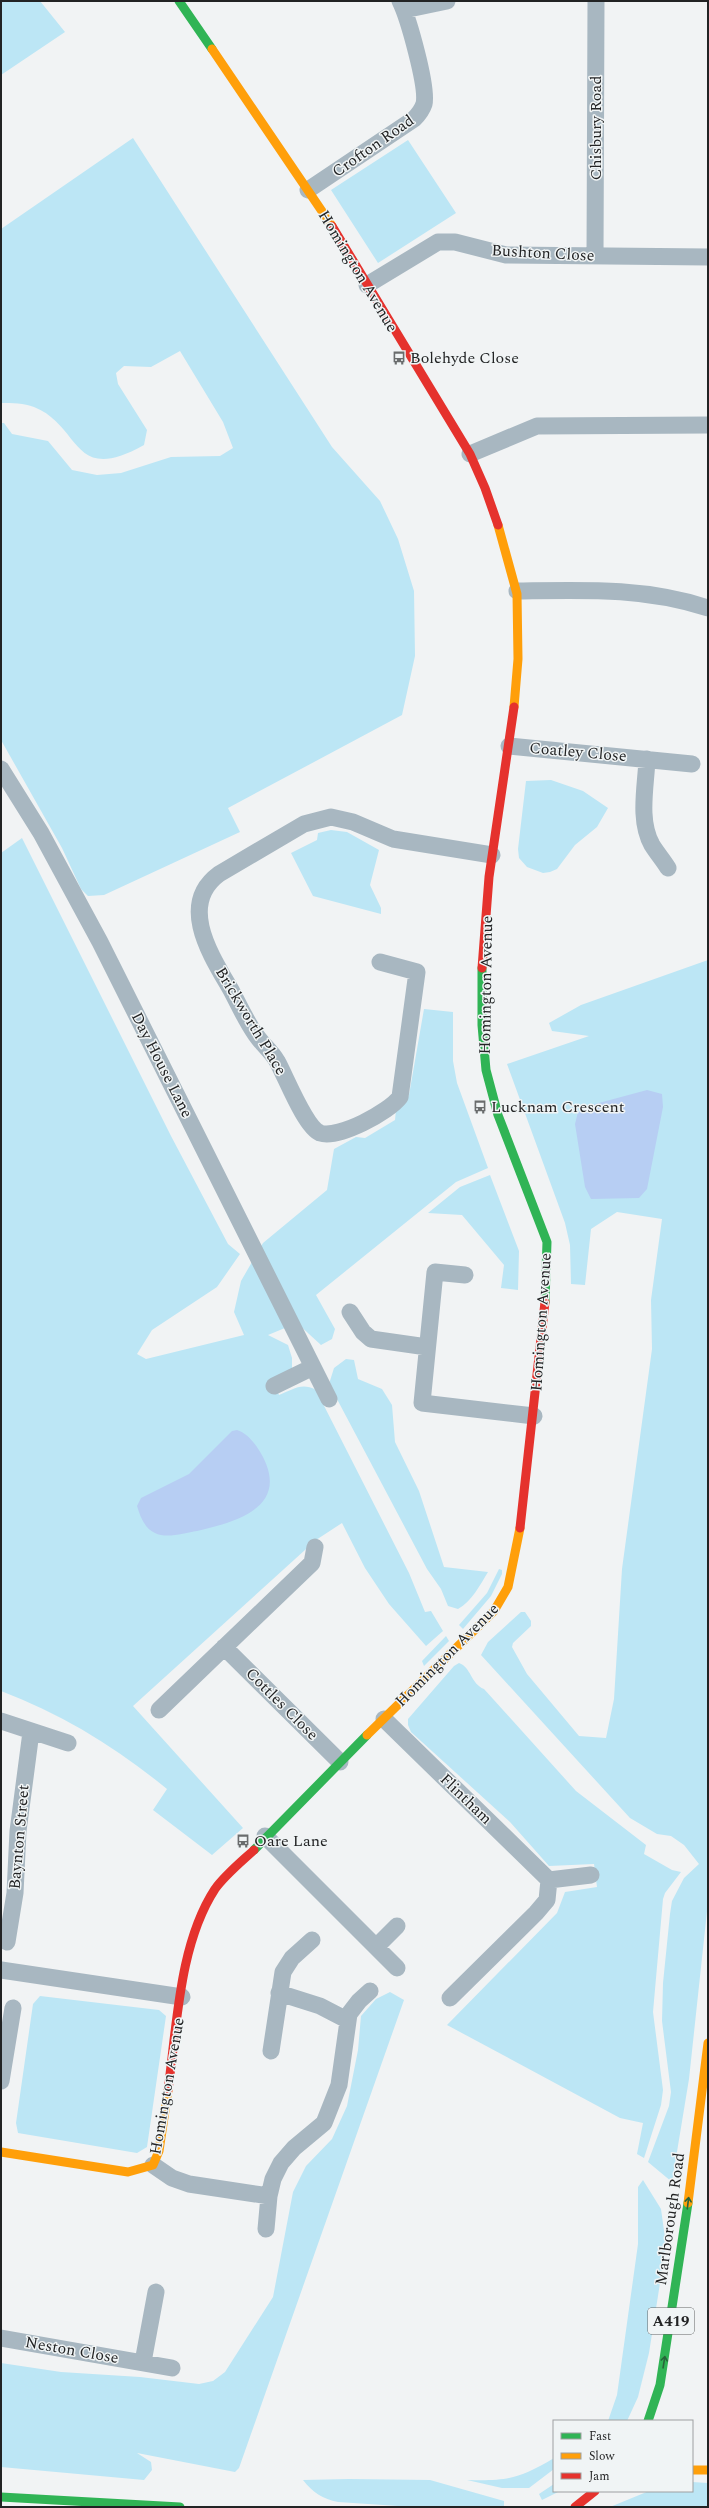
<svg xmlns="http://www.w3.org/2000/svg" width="709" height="2508" font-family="Spectral,serif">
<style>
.green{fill:#bce6f5}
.water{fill:#b7cef3}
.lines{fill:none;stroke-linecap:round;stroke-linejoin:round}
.street{stroke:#a8b7c1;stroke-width:17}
.fast{stroke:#30b455;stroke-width:9}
.slow{stroke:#ff9f0a;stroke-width:9}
.jam{stroke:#e5322d;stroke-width:9}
.oneway{stroke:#28643a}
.labels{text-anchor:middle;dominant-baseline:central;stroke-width:3;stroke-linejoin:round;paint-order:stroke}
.shield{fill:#f0f4f5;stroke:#606263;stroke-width:1}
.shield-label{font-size:15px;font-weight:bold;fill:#222324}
.street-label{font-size:16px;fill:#222324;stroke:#f0f4f5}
.poi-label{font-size:16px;fill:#222324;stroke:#f0f4f5;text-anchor:start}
</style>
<rect width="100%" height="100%" fill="#f1f3f4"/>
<path class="green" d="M 1,1 L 40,1 L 65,32 L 1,75 Z
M 133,138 L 332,447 L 380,501 L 398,539 L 414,591 L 415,656 L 402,715 L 228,808 L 240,832 L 104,895 L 88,896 L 81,889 L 62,848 L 1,740 L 1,423 L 4,423 L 12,434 L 48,441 L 72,470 L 97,475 L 121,473 L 171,457 L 220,456 L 233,448 L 223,422 L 180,351 L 151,367 L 124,366 L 116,373 L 118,384 L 147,430 L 144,445 C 71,486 82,426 34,407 C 24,403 12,403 1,403 L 1,229 Z
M 408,140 L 456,213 L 378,263 L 331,190 Z
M 551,780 L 583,791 L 608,808 L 597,827 L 575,845 L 557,869 L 550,872 L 543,873 L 527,867 L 519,858 L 518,849 L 526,781 Z
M 331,830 L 347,832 L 379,850 L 370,885 L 381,908 L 381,914 L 313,896 L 291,853 L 317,840 L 318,833 Z
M 22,838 L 171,1136 L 228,1244 L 240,1254 L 217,1287 L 152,1330 L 137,1354 L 146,1359 L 244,1335 L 234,1312 L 241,1281 L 263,1243 L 327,1190 L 334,1149 L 356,1137 L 365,1138 L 395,1120 L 396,1110 L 405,1103 L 409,1095 L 424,1009 L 453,1012 L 453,1061 L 457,1083 L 488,1168 L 456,1182 L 316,1295 L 335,1329 L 332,1339 L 321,1345 L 297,1323 L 268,1335 L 288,1345 L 292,1358 L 292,1371 L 273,1380 L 279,1395 C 293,1390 301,1382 316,1390 L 409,1573 L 425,1612 L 431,1611 L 443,1631 L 426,1646 L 389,1604 L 365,1568 L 342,1523 L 316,1540 L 133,1706 L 243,1828 L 212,1855 L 153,1810 L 167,1789 C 117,1748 62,1714 1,1691 L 1,853 Z
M 708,960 L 708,1902 L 689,2079 L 672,2182 L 648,2162 L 669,2106 L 671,2092 L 662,2021 L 663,1983 L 670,1914 L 672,1901 L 684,1878 L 699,1864 L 684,1845 L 671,1836 L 657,1834 L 630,1818 L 481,1655 L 488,1642 L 521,1612 L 525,1612 L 531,1621 L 531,1626 L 513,1643 L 512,1647 L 527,1674 L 579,1736 L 606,1738 L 614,1699 L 622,1569 L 652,1349 L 651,1300 L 662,1219 L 617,1212 L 591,1229 L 585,1285 L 571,1284 L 570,1245 L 565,1223 L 507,1064 L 589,1036 L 552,1031 L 549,1023 L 581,1005 Z
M 490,1175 L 519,1251 L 518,1290 L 501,1288 L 504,1265 L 462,1215 L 428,1213 L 460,1187 Z
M 346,1359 L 354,1360 L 358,1379 L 382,1389 L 392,1405 L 395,1442 L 419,1491 L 444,1567 L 488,1572 C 480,1585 472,1601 458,1609 L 448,1606 L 441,1589 L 427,1569 L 329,1384 L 334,1368 Z
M 499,1569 L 502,1570 L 502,1574 L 491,1596 L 463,1629 L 459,1625 L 487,1593 Z
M 446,1636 L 449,1641 L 424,1666 L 422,1661 Z
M 459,1663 C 471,1667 471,1684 484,1689 L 576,1791 L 646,1845 L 644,1854 L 672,1870 L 681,1872 L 665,1893 L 663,1899 L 653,2012 L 663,2090 L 661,2105 L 644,2158 L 637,2154 L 643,2123 L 620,2118 L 447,2025 L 557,1913 L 565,1892 L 597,1887 L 594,1864 L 549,1866 L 510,1822 L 411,1732 L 408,1725 L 408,1719 L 454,1666 Z
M 390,1992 L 404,2000 L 239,2468 L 235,2472 L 137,2453 L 151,2462 L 152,2470 L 144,2480 L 1,2467 L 1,2363 L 61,2372 L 140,2377 L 199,2384 L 213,2381 L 225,2372 L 273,2297 L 293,2192 L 306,2166 L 332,2139 L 347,2106 L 358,2050 L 361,2016 L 376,1999 Z
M 40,1996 L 159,2010 L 166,2016 L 147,2147 L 137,2153 L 18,2133 L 16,2123 L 33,2004 Z
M 643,2180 L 661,2209 L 666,2245 L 649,2353 L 638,2397 L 627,2421 L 608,2421 L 617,2395 L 638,2244 L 638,2187 Z
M 554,2458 L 554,2469 L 529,2488 L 502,2488 L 467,2480 C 507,2481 519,2479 554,2458 Z
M 349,2479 L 430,2480 L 504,2501 L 504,2506 L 413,2507 L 338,2502 C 323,2499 312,2492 303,2480 Z
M 692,2482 L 708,2483 L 708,2507 L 610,2507 L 649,2491 L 692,2491 Z
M 554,2484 L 554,2491 L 560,2491 L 542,2500 L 539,2494 Z"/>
<path class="water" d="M 647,1090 L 662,1094 L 663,1107 L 647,1189 L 639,1198 L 591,1199 L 585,1187 L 575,1124 L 578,1112 L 595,1104 Z
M 237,1430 C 248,1433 258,1447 263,1457 C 289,1508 235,1522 197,1531 C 185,1533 166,1539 155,1533 C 144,1528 140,1516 137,1506 L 141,1498 L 189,1474 L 232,1431 Z"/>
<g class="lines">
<path class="street" d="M 404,10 L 447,1
M 308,190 L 414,119 C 418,115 422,110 424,104 C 428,87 408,17 400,1
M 595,256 L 596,1
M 367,285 L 438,242 L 455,242 L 506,255 L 708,257
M 470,454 L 537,426 L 708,425
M 517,591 C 582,590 645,587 708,608
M 509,746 L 692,764
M 647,759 C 646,786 638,820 652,845 C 657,853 663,860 668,868
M 1,769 L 41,833 L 100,942 L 329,1399
M 380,962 L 417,972 L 400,1097 C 389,1112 339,1139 320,1133 C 305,1127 286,1077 277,1061 C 271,1051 262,1044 256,1035 C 246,1021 239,1005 231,990 C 212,957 177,905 219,874 L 304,824 L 331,817 L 353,822 L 393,839 L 492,855
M 465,1275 L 435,1272 L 422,1403 L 534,1416
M 350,1312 L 363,1332 L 371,1339 L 427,1347
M 274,1386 L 313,1367
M 224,1647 L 340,1762
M 159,1710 L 312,1563 L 315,1547
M 384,1719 L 549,1880 L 547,1900 L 536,1913 L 450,1998
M 1,1721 L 68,1743
M 265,1836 L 397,1968
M 549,1880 L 591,1875
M 7,1942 L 15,1893 L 18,1831 L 31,1732
M 377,1946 L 397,1926
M 1,1970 L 182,1997
M 279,1993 L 320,2006 L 347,2020
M 271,2051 L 283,1972 L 292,1958 L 312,1940
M 1,2081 L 13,2008
M 153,2165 L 172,2178 L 189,2184 L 269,2196
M 266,2229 L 269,2196 L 273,2179 L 281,2163 L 294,2148 L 324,2123 L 339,2085 L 349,2014 L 359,2001 L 370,1991
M 1,2338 L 172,2368
M 143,2362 L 156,2292"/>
<path class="fast" d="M 179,1 L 212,49
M 482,968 L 482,1025 L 486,1070 L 498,1115 L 547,1242 L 545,1302
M 254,1850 L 367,1735
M 648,2421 L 660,2385 L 688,2203
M 1,2497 L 180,2507"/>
<path class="slow" d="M 212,49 L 332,226
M 498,525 L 517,594 L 518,659 L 514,707
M 367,1735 L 494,1611 L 508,1587 L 520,1528
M 1,2152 L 128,2172 L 153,2165 L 159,2151 L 168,2090
M 688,2203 L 708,2043
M 692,2470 L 708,2470"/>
<path class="jam" d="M 332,226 L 470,454 L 485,488 L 498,525
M 482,968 L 489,877 L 514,707
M 520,1528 L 545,1302
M 168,2090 C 177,2026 179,1944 215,1889 C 225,1875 241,1862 254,1850
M 575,2507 L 595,2491"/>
</g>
<defs><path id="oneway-shaft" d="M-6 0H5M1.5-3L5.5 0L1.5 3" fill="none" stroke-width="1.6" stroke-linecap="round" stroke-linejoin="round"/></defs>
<g class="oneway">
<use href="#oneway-shaft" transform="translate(688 2203) rotate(-83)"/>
<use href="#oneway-shaft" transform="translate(664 2362) rotate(-81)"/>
</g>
<defs>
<g id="bus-bare" transform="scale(1.08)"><path d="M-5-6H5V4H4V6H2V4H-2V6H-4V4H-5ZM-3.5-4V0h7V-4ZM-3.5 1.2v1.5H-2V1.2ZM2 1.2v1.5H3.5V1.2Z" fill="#6a6c6d" stroke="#f0f4f5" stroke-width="2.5" paint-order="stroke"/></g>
</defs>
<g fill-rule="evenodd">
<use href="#bus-bare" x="399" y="358"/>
<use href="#bus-bare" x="480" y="1107"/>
<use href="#bus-bare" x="243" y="1841"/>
</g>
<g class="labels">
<rect class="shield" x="648" y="2308" width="46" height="26" rx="3"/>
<g class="shield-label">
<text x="671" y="2321">A419</text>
</g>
<g class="street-label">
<text transform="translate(596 128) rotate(-90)">Chisbury Road</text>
<text transform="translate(373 146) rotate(-35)">Crofton Road</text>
<text transform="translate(543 253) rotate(3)">Bushton Close</text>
<text transform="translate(358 271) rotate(59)">Homington Avenue</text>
<text transform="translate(578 752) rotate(5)">Coatley Close</text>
<text transform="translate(486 985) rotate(-89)">Homington Avenue</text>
<text transform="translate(251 1021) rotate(59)">Brickworth Place</text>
<text transform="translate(162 1065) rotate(63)">Day House Lane</text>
<text transform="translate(541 1322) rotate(-86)">Homington Avenue</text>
<text transform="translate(447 1655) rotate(-45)">Homington Avenue</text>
<text transform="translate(282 1704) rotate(45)">Cottles Close</text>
<text transform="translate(466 1799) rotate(44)">Flintham</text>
<text transform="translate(19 1837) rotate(-85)">Baynton Street</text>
<text transform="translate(167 2086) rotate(-80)">Homington Avenue</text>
<text transform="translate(670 2219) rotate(-82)">Marlborough Road</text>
<text transform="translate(72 2350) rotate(10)">Neston Close</text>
</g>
<g class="poi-label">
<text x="410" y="358">Bolehyde Close</text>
<text x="491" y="1107">Lucknam Crescent</text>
<text x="254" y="1841">Oare Lane</text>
</g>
</g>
<rect width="709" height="2508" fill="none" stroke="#222324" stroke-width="4"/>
<rect x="553" y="2420" width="140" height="72" fill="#f0f4f5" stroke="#9ea0a1"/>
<rect x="561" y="2433" width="20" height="6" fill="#30b455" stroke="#9ea0a1"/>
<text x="589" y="2440" font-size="12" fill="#222324">Fast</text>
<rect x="561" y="2453" width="20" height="6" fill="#ff9f0a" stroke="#9ea0a1"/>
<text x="589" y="2460" font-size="12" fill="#222324">Slow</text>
<rect x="561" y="2473" width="20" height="6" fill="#e5322d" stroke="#9ea0a1"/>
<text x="589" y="2480" font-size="12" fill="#222324">Jam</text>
</svg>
